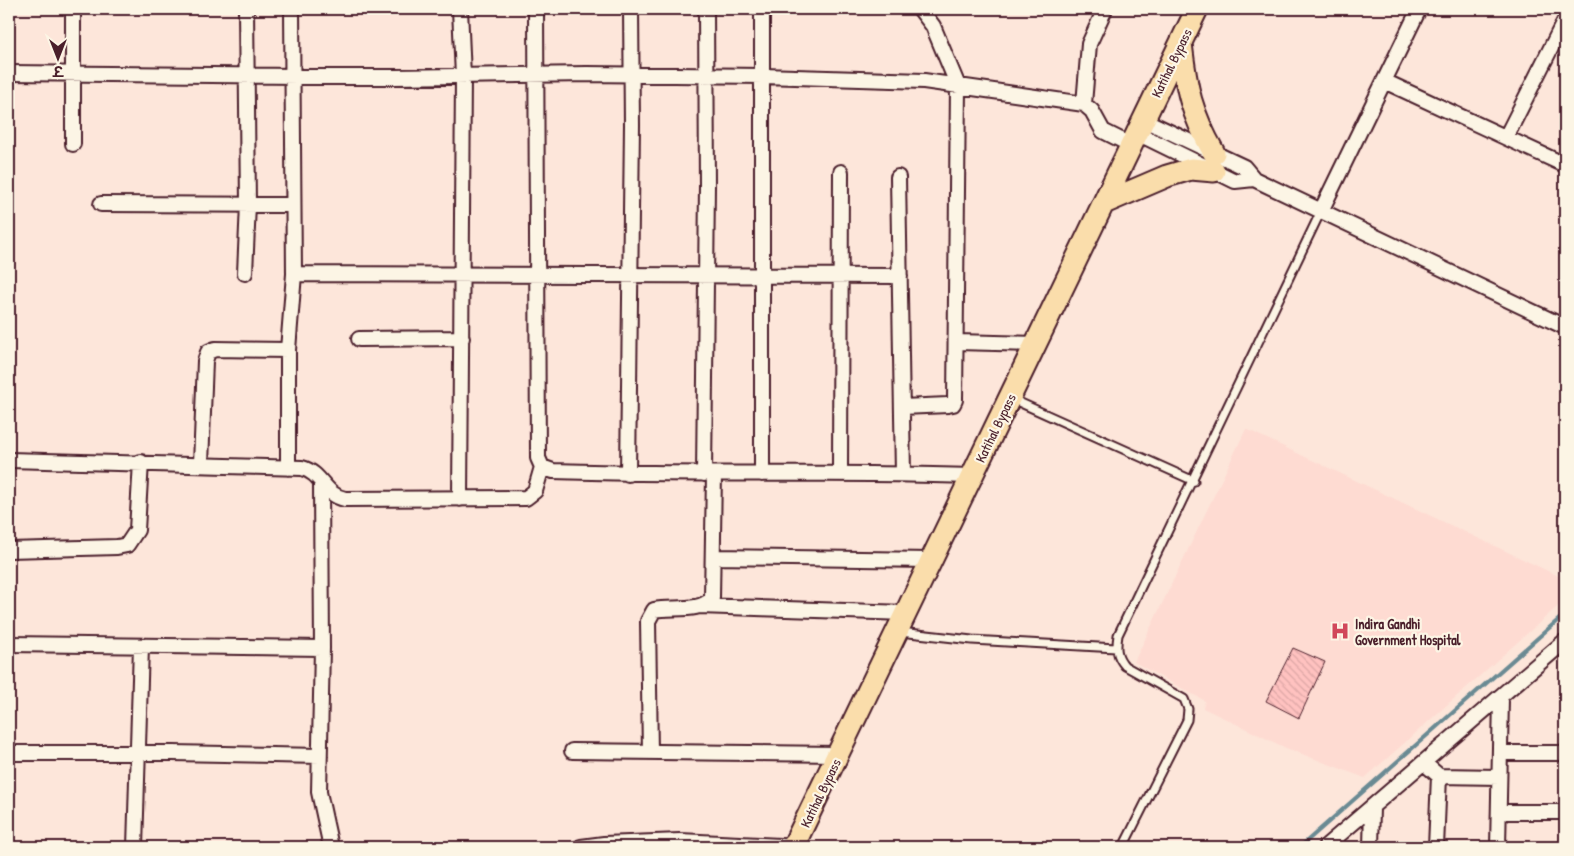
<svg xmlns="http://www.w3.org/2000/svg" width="1574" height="856" font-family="'Patrick Hand','Playpen Sans Deva',sans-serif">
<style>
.built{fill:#fedbd2}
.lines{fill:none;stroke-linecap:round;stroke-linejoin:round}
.stream{stroke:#6a8a93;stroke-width:4}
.building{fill:url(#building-back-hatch);stroke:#4a1f2b}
.lane-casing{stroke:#4a1f2b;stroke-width:11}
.street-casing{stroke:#4a1f2b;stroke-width:18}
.primary-casing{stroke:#4a1f2b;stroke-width:25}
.lane{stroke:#fcf5e5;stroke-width:7}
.street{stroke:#fcf5e5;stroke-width:14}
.primary{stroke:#faddab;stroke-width:21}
.labels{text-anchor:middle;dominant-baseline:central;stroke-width:4.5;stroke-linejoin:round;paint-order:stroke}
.street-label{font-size:14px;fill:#4a1f2b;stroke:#fcf5e5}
.poi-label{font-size:14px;font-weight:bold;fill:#4a1f2b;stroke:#fcf5e5;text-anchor:start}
</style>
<defs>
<pattern id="building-back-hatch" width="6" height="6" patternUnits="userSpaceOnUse" patternTransform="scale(1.25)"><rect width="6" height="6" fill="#ffc2c0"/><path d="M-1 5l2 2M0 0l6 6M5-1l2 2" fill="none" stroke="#dca6a5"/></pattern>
</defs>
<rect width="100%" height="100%" fill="#fde6da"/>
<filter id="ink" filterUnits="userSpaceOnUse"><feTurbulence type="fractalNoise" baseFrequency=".02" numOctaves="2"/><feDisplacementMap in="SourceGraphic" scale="10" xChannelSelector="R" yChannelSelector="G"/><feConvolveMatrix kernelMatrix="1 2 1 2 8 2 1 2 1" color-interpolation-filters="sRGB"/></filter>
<g filter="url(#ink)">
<path class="built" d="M 1246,429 L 1565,579 L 1565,600 L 1365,778 L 1286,748 L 1203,708 L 1205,701 L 1134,662 Z"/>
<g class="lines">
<path class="stream" d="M 1300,847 L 1565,614"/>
</g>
<path class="building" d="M 1293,648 L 1325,662 L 1299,718 L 1266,701 Z"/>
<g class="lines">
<g class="lane-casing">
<path id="lane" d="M 1012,399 L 1194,481
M 900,632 L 972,640 L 1116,648
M 1123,847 L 1187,720 L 1188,709 L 1184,699 L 1125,666 C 1116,656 1116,648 1118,635 L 1321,211"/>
</g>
<g class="street-casing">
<path id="street" d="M 73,9 L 73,144
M 460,9 L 463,76 L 460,499
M 536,9 L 538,458 L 542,467 L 553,471 C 692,476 832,471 972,476
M 9,73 L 395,77 L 587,74 L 763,76 L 924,81 L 1084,104 L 1092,111 L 1103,131 L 1131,145
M 1384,81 L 1565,165
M 1084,104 L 1089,44 L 1105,9
M 1144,120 L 1244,167 L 1254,179 L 1565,327
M 1137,133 L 1235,181 L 1254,179
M 1506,137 L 1565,20
M 898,177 L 903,474
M 101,204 L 292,205
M 1321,211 L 1419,9
M 245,273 L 248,204 L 246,9
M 294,274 L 900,276
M 359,339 L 462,338
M 957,342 L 1036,344
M 902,407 L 948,405 L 953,404 L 955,400 L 958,86 L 933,26 L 920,9
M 9,460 L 302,468 C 322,473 324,495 345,499 L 526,498 L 535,491 L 542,467
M 201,464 L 205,361 L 208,352 L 215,349 L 288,350
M 288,468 L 288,350 L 294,274 L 292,9
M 840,473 L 841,172
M 628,474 L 632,125 L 631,9
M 704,474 L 707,186 L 706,9
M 762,474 L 762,16 L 765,9
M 321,482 L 322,648 L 319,792 L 331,847
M 9,550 L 117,547 L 127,545 L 137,530 L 141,462
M 713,557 L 931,560
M 700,606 L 906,613
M 9,644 L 322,648
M 572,751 L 838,754
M 650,752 L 648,621 L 654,610 C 671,606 701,613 712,598 L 714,474
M 9,753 L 173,753 L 320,756
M 1500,753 L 1565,753
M 1424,763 L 1439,776 L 1436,847
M 1439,776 L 1499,777
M 1499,812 L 1565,812
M 135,847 L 141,646
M 581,847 L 604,844 L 680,841 L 800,847
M 1325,847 L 1565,641
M 1371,847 L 1372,808
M 1498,847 L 1501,698"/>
</g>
<g class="primary-casing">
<path id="primary" d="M 1181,43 C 1186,88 1191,113 1214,153
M 1104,203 L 1167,176 L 1191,169 L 1214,171
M 793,847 L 1197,9"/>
</g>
<use href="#lane" class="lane"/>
<use href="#street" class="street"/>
<use href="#primary" class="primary"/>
</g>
</g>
<defs>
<g id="hospital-bare" transform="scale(1.5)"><path d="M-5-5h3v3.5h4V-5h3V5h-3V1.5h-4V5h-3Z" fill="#d1495b" stroke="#fcf5e5" stroke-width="2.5" paint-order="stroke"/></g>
</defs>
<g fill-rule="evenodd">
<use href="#hospital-bare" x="1340" y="631"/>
</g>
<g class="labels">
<g class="street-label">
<text transform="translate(1171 63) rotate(-64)">Katihal Bypass</text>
<text transform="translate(995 428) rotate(-64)">Katihal Bypass</text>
<text transform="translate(820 793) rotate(-64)">Katihal Bypass</text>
</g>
<g class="poi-label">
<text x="1355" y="623">Indira Gandhi<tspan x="1355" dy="16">Government Hospital</tspan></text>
</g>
</g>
<rect width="1574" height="856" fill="none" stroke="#fcf5e5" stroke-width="30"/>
<rect x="15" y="15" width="1544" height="826" fill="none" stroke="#4a1f2b" stroke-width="2" filter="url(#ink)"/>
<g transform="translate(58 58) rotate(180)" stroke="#fcf5e5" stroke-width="4" paint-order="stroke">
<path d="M0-4L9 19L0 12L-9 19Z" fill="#4a1f2b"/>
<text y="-8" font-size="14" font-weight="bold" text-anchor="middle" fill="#4a1f2b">उ</text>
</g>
</svg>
